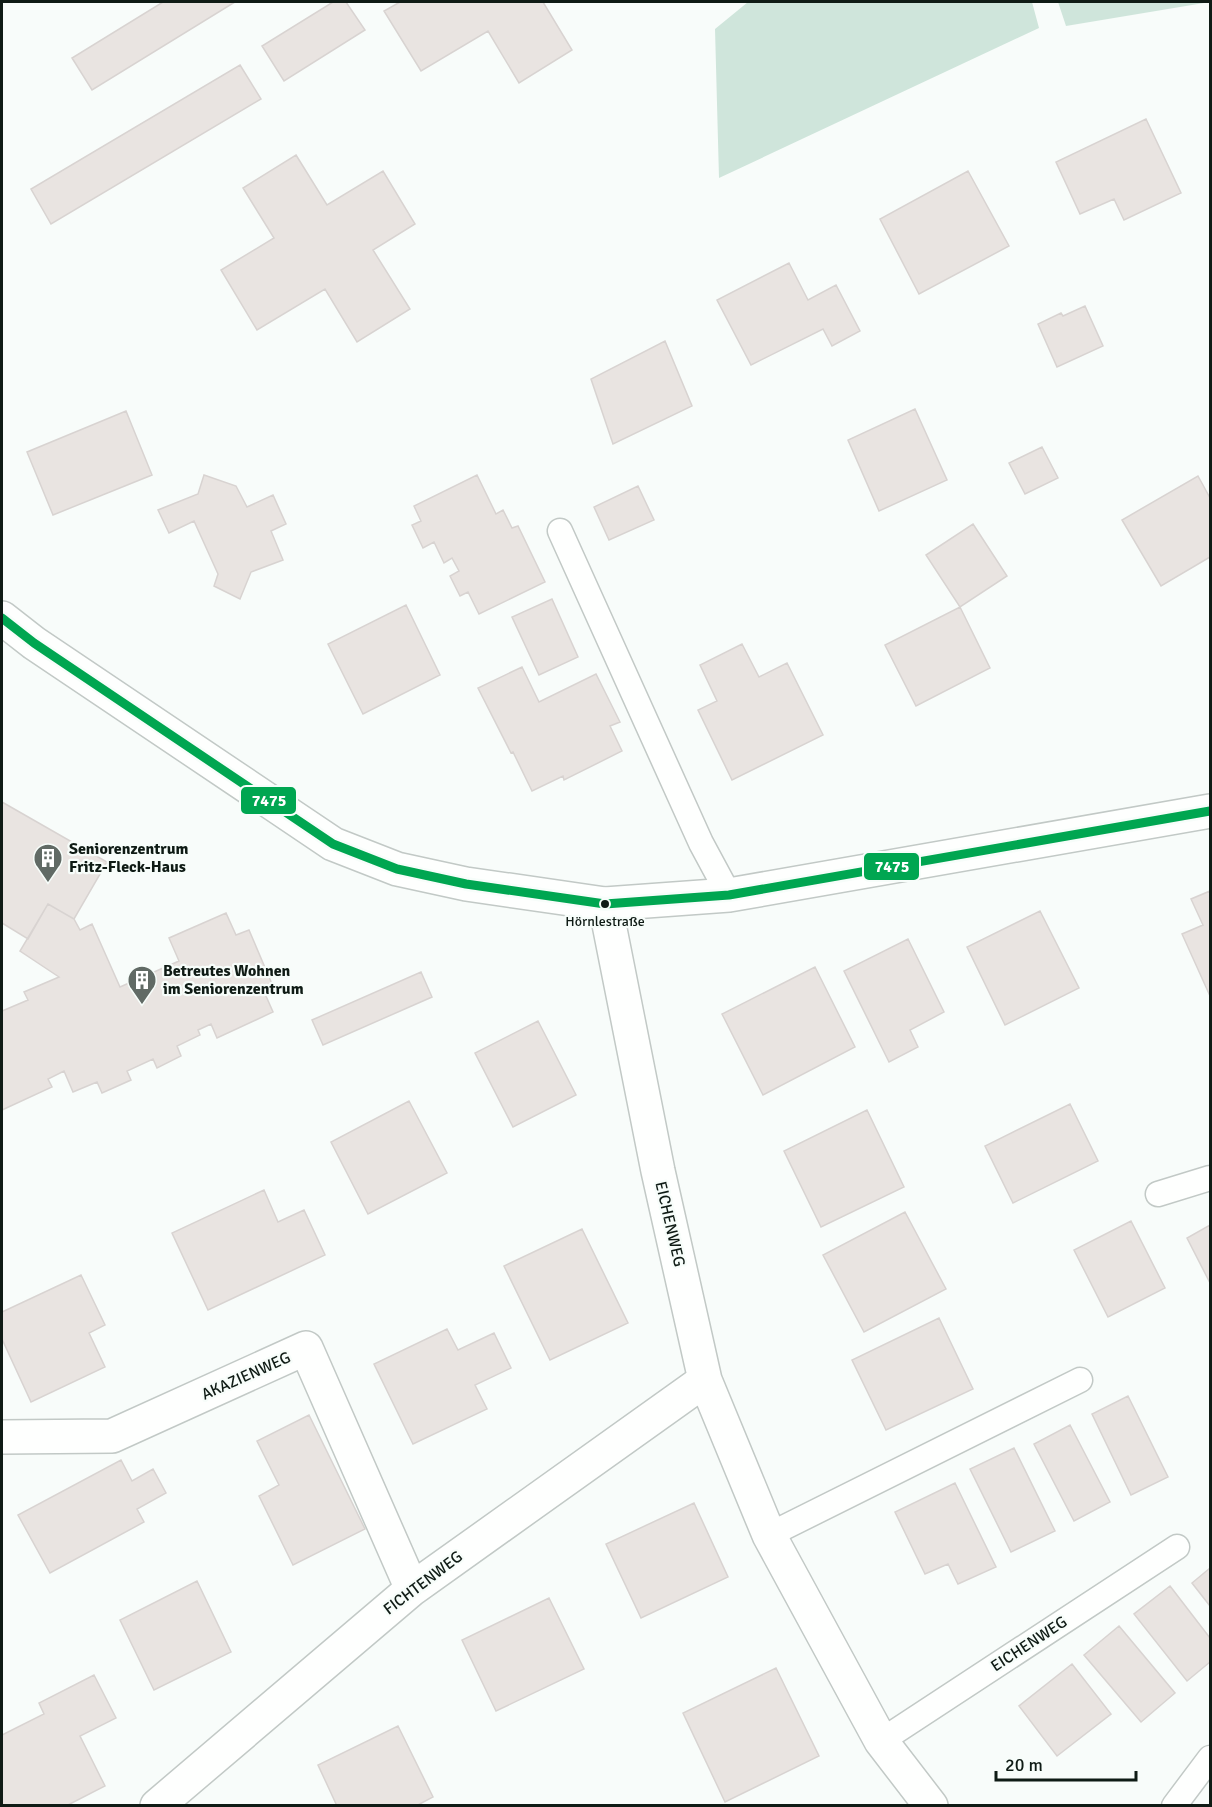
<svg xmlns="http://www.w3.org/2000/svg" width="1212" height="1807" font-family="Signika,sans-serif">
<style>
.green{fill:#cfe5db}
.building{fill:#e9e4e1;stroke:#d8d3d1;stroke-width:1.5}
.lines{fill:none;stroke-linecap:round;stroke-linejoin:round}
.service-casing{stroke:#c2c9c6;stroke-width:27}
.minor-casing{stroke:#c2c9c6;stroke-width:36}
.tertiary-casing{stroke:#c2c9c6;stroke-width:36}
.service{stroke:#fefffe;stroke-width:24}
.minor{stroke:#fefffe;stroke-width:33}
.tertiary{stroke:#fefffe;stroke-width:33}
.bus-1-casing{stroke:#f7fdfa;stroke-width:14}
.bus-1{stroke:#00a651;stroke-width:9}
.bus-dot{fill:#0f1b15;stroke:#f7fdfa;stroke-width:2}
.labels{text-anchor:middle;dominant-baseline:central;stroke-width:4.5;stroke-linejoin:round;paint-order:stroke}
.bus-label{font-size:14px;fill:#0f1b15;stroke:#f7fdfa}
.poi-label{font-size:16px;font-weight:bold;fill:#0f1b15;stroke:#f7fdfa;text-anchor:start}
.street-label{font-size:16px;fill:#0f1b15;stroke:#f7fdfa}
.line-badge{stroke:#f7fdfa;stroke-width:2}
.badge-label{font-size:16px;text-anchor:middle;font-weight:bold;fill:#fff}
</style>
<rect width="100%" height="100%" fill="#f8fcfa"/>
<path class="green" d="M 748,2 L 1032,2 L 1039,28 L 719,178 L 715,29 Z
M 1058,2 L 1210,2 L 1066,26 Z"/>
<path class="building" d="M 163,2 L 235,2 L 92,90 L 72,58 Z
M 333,2 L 346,2 L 365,30 L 284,81 L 262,46 Z
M 400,2 L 543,2 L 572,50 L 519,83 L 488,31 L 421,71 L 384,11 Z
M 240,65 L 261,99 L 51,224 L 31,189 Z
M 1146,119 L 1181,193 L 1124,220 L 1114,199 L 1080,214 L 1056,162 Z
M 296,155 L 327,205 L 383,171 L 415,224 L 373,250 L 410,309 L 357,342 L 325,289 L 257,330 L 221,270 L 274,238 L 243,188 Z
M 968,171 L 1009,246 L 919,294 L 880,219 Z
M 789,263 L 808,300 L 836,285 L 860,331 L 832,346 L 823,329 L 751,365 L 717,300 Z
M 1085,306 L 1103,346 L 1057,367 L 1038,324 L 1061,313 L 1063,316 Z
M 665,341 L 692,406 L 613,444 L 591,379 Z
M 915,409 L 947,480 L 879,511 L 848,440 Z
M 126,411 L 152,475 L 53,515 L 27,452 Z
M 1042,447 L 1058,478 L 1025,494 L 1009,463 Z
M 204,475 L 236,486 L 247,507 L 273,495 L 286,524 L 271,531 L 283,560 L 251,572 L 240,599 L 214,586 L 218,574 L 194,521 L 169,533 L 158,510 L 198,494 Z
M 477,475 L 496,514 L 503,510 L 512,528 L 518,526 L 545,582 L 479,614 L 468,592 L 460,596 L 450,576 L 459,571 L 452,558 L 444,563 L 434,542 L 423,548 L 412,525 L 421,521 L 414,506 Z
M 1198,476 L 1210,498 L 1210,557 L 1161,586 L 1122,520 Z
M 638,486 L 654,520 L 609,540 L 594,507 Z
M 973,524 L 1007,576 L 960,607 L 926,555 Z
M 552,599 L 578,657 L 539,675 L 512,617 Z
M 406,605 L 440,675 L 363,714 L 328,644 Z
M 960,607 L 990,668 L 916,706 L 885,645 Z
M 742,644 L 759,677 L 787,663 L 823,735 L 732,780 L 698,710 L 717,701 L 700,665 Z
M 522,667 L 539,702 L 596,674 L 620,722 L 610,726 L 622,751 L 564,780 L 563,776 L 532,791 L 513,752 L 511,753 L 478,688 Z
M 2,802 L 107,862 L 74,919 L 48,904 L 28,939 L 2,923 Z
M 1210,891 L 1210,996 L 1182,934 L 1203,925 L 1191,899 Z
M 48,904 L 74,919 L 80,930 L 92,924 L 120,987 L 179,961 L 169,938 L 226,913 L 236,935 L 249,930 L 272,984 L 262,987 L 273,1012 L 217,1038 L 211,1024 L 198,1030 L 200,1035 L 177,1046 L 181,1056 L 157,1068 L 153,1059 L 127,1071 L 131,1080 L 102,1093 L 97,1082 L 73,1092 L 64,1071 L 48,1079 L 52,1087 L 2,1110 L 2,1011 L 28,1000 L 24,992 L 59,977 L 20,951 Z
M 1040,911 L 1079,988 L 1005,1025 L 967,947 Z
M 908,939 L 944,1012 L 910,1030 L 918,1047 L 889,1062 L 844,971 Z
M 815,967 L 855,1047 L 763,1095 L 722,1014 Z
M 421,972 L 432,997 L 323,1045 L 312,1020 Z
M 538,1021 L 576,1095 L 513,1127 L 475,1053 Z
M 409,1101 L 447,1173 L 368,1214 L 331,1142 Z
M 1070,1104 L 1098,1161 L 1013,1203 L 985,1146 Z
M 867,1110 L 904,1187 L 821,1227 L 784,1151 Z
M 264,1190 L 278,1222 L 304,1210 L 325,1255 L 208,1310 L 172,1233 Z
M 905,1212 L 946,1289 L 864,1332 L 823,1255 Z
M 1131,1221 L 1165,1288 L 1108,1317 L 1074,1250 Z
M 1210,1225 L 1210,1283 L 1187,1238 Z
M 582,1229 L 628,1323 L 550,1360 L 504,1266 Z
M 81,1275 L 105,1325 L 89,1333 L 105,1367 L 31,1402 L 2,1339 L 2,1312 Z
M 939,1318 L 973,1389 L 886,1430 L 852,1360 Z
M 447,1329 L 458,1350 L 494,1333 L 511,1368 L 475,1385 L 487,1409 L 413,1444 L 374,1364 Z
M 1128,1396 L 1168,1477 L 1131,1495 L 1092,1414 Z
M 309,1415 L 365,1529 L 293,1565 L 259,1496 L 279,1485 L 257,1441 Z
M 1070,1425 L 1110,1502 L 1074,1521 L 1034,1444 Z
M 1014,1448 L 1055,1531 L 1011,1552 L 970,1469 Z
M 121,1460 L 132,1481 L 153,1469 L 166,1493 L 137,1509 L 144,1522 L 50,1573 L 18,1515 Z
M 955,1483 L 996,1567 L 958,1584 L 948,1564 L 925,1574 L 895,1512 Z
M 694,1503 L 728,1577 L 641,1618 L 606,1544 Z
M 1210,1568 L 1210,1606 L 1192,1583 Z
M 197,1581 L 231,1652 L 154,1690 L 120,1620 Z
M 1170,1586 L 1210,1638 L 1210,1662 L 1187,1681 L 1134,1614 Z
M 549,1598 L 584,1669 L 496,1711 L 462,1640 Z
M 1119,1626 L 1175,1693 L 1141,1722 L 1084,1655 Z
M 1072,1664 L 1111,1714 L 1057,1756 L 1019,1706 Z
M 776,1668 L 819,1756 L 725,1802 L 683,1713 Z
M 94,1675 L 116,1718 L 80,1736 L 105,1786 L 66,1806 L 2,1806 L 2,1735 L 44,1714 L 39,1703 Z
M 398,1726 L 433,1797 L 416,1806 L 337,1806 L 318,1765 Z"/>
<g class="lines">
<g class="service-casing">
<path id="service" d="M 560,531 L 701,843 L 729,895
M 1158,1194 L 1210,1178
M 769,1535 L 1080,1380
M 881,1741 L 1177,1547
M 1174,1806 L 1210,1758"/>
</g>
<g class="minor-casing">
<path id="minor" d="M 605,904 L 658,1171 L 705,1380 L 769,1535 L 881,1741 L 931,1806
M 2,1437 L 112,1436 L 306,1348 L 412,1589
M 157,1806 L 412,1589 L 705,1380"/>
</g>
<g class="tertiary-casing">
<path id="tertiary" d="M 2,618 L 34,643 L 333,844 L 397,869 L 466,884 L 605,904 L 729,895 L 1210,811"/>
</g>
<use href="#service" class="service"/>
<use href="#minor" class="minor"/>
<use href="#tertiary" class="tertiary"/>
<g class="bus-1-casing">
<path id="bus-1" d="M 2,618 L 34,643 L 333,844 L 397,869 L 466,884 L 605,904 L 729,895 L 1210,811"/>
</g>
<use href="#bus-1" class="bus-1"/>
</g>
<defs>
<g id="building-pin" transform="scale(1.5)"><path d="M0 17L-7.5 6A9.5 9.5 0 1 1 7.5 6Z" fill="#616a65" stroke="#f7fdfa"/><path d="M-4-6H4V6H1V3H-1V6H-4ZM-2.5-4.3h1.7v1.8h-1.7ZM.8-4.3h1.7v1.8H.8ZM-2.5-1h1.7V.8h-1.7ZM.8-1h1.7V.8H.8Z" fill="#fff"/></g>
</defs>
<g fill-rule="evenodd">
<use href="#building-pin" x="48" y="858"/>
<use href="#building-pin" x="142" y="980"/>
</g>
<circle class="bus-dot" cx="605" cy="904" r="5"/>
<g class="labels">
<g class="bus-label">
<text x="605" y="921">Hörnlestraße</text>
</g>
<g class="poi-label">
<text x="69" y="849">Seniorenzentrum<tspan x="69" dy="18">Fritz-Fleck-Haus</tspan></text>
<text x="163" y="971">Betreutes Wohnen<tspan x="163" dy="18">im Seniorenzentrum</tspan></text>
</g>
<g class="street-label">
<text transform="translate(670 1224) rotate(77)">EICHENWEG</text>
<text transform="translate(246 1376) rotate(-24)">AKAZIENWEG</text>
<text transform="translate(423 1583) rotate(-37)">FICHTENWEG</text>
<text transform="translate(1029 1644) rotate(-33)">EICHENWEG</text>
</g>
</g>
<g class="line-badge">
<rect x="240" y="786" width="57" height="29" rx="6" fill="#00a651"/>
<rect x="863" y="852" width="57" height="29" rx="6" fill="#00a651"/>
</g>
<g class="badge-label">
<text x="269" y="806">7475</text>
<text x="892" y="872">7475</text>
</g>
<rect width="1212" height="1807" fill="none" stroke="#0f1b15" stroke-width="6"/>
<path d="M996 1771v9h140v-9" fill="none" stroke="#0f1b15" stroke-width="3"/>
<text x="1005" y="1771" font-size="18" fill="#0f1b15" stroke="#f7fdfa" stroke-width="4.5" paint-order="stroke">20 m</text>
</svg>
